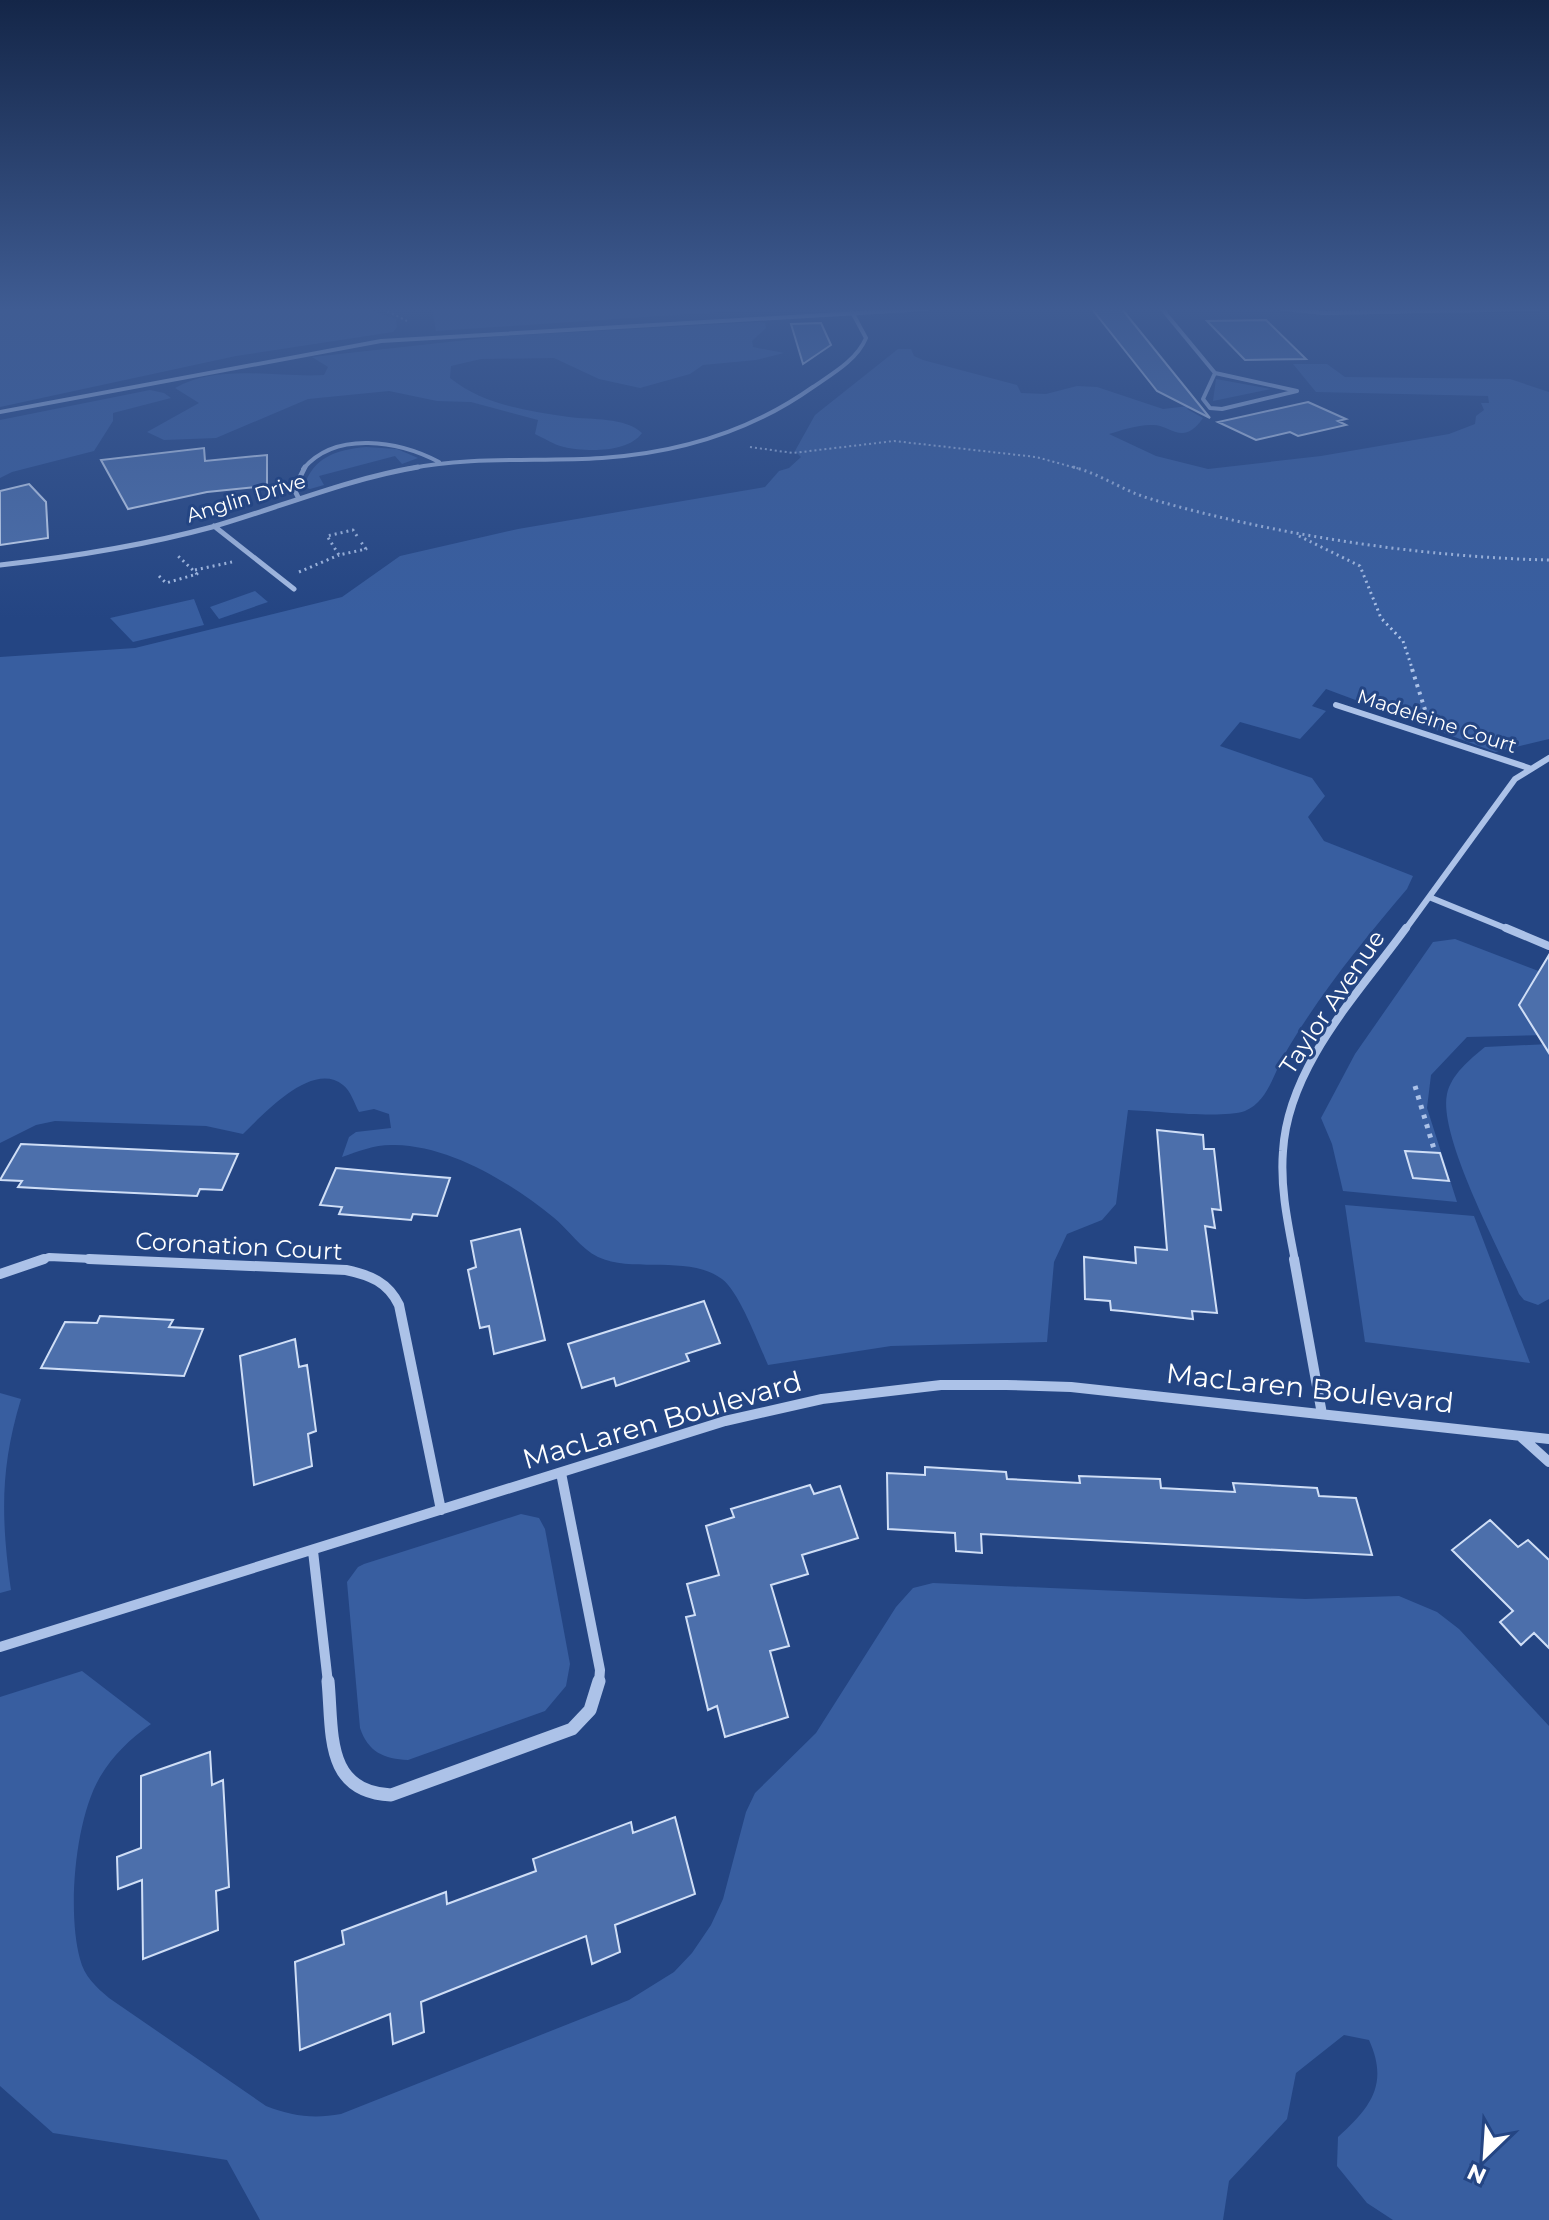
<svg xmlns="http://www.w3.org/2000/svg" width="1549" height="2220" font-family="Montserrat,sans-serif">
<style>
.green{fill:#385ea0}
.building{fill:#4c6fab;stroke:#cfdef6;stroke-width:2}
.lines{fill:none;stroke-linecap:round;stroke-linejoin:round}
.path-far3{stroke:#acc2e8;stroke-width:2;stroke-dasharray:2 3;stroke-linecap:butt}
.path-far2{stroke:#acc2e8;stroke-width:3;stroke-dasharray:2 4;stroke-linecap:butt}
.path-far1{stroke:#acc2e8;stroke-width:4;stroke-dasharray:3 5;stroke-linecap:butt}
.path{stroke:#acc2e8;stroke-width:5;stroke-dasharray:4 6;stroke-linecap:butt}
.street-far5{stroke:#acc2e8;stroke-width:4}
.street-far4{stroke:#acc2e8;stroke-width:5}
.street-far3{stroke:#acc2e8;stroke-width:6}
.street-far2{stroke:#acc2e8;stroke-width:8}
.street-far1{stroke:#acc2e8;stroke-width:10}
.street{stroke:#acc2e8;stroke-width:13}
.labels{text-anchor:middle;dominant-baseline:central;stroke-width:6;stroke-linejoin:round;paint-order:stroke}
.far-street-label{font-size:20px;fill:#fff;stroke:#244583}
.street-label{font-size:24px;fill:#fff;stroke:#244583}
.near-street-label{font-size:28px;fill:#fff;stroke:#244583}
</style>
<rect width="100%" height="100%" fill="#244583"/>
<path class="green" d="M 0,309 L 367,309 L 396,319 L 397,327 L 393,332 L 236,356 L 0,407 Z
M 432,309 L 765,309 L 436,331 Z
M 760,322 L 765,323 L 766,328 L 752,341 L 753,347 L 784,353 L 756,360 L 703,365 L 690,374 L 640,388 L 599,379 L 554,358 L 481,359 L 451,366 L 450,378 C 484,405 527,411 569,417 C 592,420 625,417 642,433 C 628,453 586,452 564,447 C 554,445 544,438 535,434 L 538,420 L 471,402 L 437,401 L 389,391 L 308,399 L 216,438 L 164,440 L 147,432 L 199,403 L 175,388 C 218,363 276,378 324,375 L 328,367 L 312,357 L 503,336 Z
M 898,349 L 911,349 L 914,356 L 923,360 L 1017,385 L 1021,393 L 1046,394 L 1077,386 L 1097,387 L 1163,409 L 1197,405 L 1187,409 L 1203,418 C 1183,447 1171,425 1153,425 C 1140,424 1121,430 1109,434 L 1156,456 L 1208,469 L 1321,456 L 1449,434 L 1475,424 L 1476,416 L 1484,410 L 1481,403 L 1489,403 L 1488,396 L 1316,392 L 1293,364 L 1327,364 L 1345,377 L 1510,379 L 1549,392 L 1549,739 L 1495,752 L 1326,689 L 1312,706 L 1326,711 L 1300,739 L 1240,722 L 1220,746 L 1312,778 L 1325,796 L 1308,817 L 1324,841 L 1413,876 L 1407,889 C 1362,942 1318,996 1283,1057 C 1273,1076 1267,1102 1245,1111 C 1221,1119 1156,1111 1128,1110 L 1116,1204 L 1102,1220 L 1067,1234 L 1054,1262 L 1047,1342 L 891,1346 L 768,1365 C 758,1343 740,1293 722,1279 C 688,1254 636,1274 598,1257 C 581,1249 568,1229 553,1217 C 511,1183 451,1146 395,1145 C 376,1144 359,1151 342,1157 L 349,1137 L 356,1132 L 391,1128 L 389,1114 L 374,1109 L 359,1112 C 354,1103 351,1091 343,1085 C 312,1060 263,1115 243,1134 L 206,1126 L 55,1121 L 36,1125 L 0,1143 L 0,657 L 135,648 L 342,597 L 400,556 L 518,529 L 765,487 L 779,471 L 789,468 L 801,457 L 795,451 L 815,415 Z
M 1216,379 L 1271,389 L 1213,401 Z
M 150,390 L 164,393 L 171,398 L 113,413 L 113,421 L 94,451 L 12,472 L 0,478 L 0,420 Z
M 366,447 L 397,449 L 418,458 L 402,464 L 395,456 L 319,476 L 324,485 L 310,489 L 304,487 C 313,457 336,450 366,447 Z
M 255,591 L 268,602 L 219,619 L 210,607 Z
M 194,599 L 204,625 L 133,642 L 110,618 Z
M 1455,939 L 1549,975 L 1549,1035 L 1467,1037 L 1431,1075 L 1427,1108 L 1457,1202 L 1343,1191 L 1332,1144 L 1321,1118 L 1355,1054 L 1433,942 Z
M 1549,1044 L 1549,1299 L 1538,1305 L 1524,1300 L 1519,1294 C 1500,1251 1438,1136 1447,1094 C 1451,1075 1470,1059 1485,1047 Z
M 1345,1205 L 1474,1216 L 1530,1363 L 1365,1342 Z
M 0,1393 L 21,1399 C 0,1468 1,1518 11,1590 L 0,1593 Z
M 521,1514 L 539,1518 L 545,1529 L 570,1664 L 566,1686 L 545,1711 L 408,1760 C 384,1759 368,1752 360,1728 L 347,1582 L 358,1567 L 364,1564 Z
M 933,1583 L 1305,1599 L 1399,1596 L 1437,1612 L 1459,1629 L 1549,1726 L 1549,2220 L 1393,2220 L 1367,2203 L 1337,2166 L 1338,2137 C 1371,2107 1389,2084 1369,2040 L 1344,2035 L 1296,2073 L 1287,2119 L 1229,2181 L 1223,2220 L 260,2220 L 227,2160 L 53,2133 L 0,2086 L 0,1697 L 82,1671 L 151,1724 C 130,1739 113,1755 100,1777 C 75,1819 67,1912 80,1959 C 84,1976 96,1987 109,1998 L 266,2106 C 292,2116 313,2119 341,2114 L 629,2000 L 674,1972 L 692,1953 L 711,1925 L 723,1899 L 746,1812 L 755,1793 L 816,1733 L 896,1607 L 913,1588 Z"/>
<path class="building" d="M 1092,309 L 1122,309 L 1210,418 L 1157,391 Z
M 1266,320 L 1306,359 L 1245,360 L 1207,321 Z
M 821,323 L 831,345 L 803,364 L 791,324 Z
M 1308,402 L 1346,419 L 1338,421 L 1346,425 L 1298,436 L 1290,432 L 1256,440 L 1218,422 Z
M 204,448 L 205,461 L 267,455 L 267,486 L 207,492 L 128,509 L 101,460 Z
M 29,484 L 46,502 L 48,538 L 0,545 L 0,491 Z
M 1549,955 L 1549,1053 L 1519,1005 Z
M 1157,1130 L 1203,1135 L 1204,1149 L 1214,1149 L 1221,1210 L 1212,1209 L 1215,1228 L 1205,1226 L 1217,1313 L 1192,1311 L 1193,1319 L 1122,1311 L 1111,1310 L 1110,1301 L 1085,1299 L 1084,1257 L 1136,1263 L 1135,1247 L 1167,1250 Z
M 21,1144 L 192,1152 L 238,1154 L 222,1190 L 200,1189 L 197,1196 L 71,1190 L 18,1187 L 22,1181 L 0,1180 Z
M 1405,1151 L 1440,1153 L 1449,1181 L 1413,1178 Z
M 336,1168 L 402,1174 L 450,1178 L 437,1216 L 413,1214 L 411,1220 L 400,1219 L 339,1214 L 342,1207 L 320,1205 Z
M 520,1229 L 545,1340 L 494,1354 L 489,1326 L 480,1328 L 468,1270 L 476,1267 L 471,1241 Z
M 704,1301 L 720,1343 L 686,1354 L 689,1361 L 616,1386 L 614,1378 L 582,1388 L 568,1344 Z
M 100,1316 L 173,1320 L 169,1327 L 203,1329 L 184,1376 L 41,1368 L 65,1322 L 97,1323 Z
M 295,1339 L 299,1367 L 307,1365 L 316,1431 L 308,1434 L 312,1466 L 254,1485 L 240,1356 Z
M 925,1467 L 1006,1472 L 1007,1479 L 1080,1483 L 1079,1476 L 1160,1479 L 1161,1488 L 1235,1492 L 1233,1483 L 1317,1488 L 1319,1496 L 1356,1498 L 1372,1555 L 981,1534 L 982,1553 L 956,1551 L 955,1533 L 888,1529 L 887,1473 L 925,1475 Z
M 810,1485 L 814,1494 L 840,1486 L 858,1538 L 802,1555 L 808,1574 L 771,1585 L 789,1646 L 770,1651 L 788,1717 L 725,1737 L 717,1706 L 708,1710 L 686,1617 L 695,1615 L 687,1584 L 719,1575 L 706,1526 L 734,1517 L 731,1509 Z
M 1490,1520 L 1518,1547 L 1528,1540 L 1549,1560 L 1549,1648 L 1534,1633 L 1521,1645 L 1500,1622 L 1513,1611 L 1452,1550 Z
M 210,1752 L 212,1785 L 223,1780 L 228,1869 L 229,1887 L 216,1891 L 218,1930 L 143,1959 L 142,1880 L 118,1889 L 117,1857 L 141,1848 L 141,1776 Z
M 675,1817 L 695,1894 L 615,1925 L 620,1952 L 592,1964 L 586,1936 L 421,2002 L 424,2032 L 393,2044 L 390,2014 L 300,2050 L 295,1962 L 344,1944 L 342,1931 L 446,1892 L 447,1904 L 536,1871 L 533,1859 L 631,1822 L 633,1833 Z"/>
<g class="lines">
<path class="path-far3" d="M 383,309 L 407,321
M 750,447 L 793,453 L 894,441 L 1036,457 L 1080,469"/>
<path class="path-far2" d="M 1073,467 C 1101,474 1123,491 1151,499 C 1274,535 1421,557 1549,560
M 357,536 L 353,530 L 327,536 L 339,555 L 366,549 L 361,542
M 1299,536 L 1360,566 L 1381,618 L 1403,641 L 1413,671
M 195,570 L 232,562
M 299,572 L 339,555
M 159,576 L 166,583 L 197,574 L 177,555"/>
<path class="path-far1" d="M 1412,669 L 1427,716"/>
<path class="path" d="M 1415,1086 L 1434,1149"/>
<path class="street-far5" d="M 1162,309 L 1215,373
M 1283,309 L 1324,313 L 1538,309
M 1215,373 L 1297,391 L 1222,409 L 1210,408 L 1203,399 Z
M 0,412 L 381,341 L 927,309
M 303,469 C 336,430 399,441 439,462
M 407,469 C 471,456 537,462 602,458 C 678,453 751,431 813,387 C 832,374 857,360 866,338 L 852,312"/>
<path class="street-far4" d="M 299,499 L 294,489 L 305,467
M 214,526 L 294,589
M 0,565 C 71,557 142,546 212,527 C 281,507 347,479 418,467"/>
<path class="street-far3" d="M 1336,705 L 1529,768
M 1429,897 L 1510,930
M 1405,930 L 1515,779 L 1549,758"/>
<path class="street-far2" d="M 1506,928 L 1549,946
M 38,1261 L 49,1257 L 135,1261
M 1295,1261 C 1288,1224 1280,1188 1283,1151 C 1288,1066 1358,994 1406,928"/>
<path class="street-far1" d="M 89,1259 L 346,1270 C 370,1275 388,1282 399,1305 L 441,1510
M 1294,1259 L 1322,1414
M 0,1274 L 44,1259
M 1520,1436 L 1549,1462
M 561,1473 L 600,1670 L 599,1683
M 313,1551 L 328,1683
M 0,1647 L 725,1421 L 822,1399 L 941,1385 L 1006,1385 L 1071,1387 L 1549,1439"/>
<path class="street" d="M 328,1681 C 333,1732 324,1792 391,1795 L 572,1729 L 590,1710 L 599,1681"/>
</g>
<linearGradient id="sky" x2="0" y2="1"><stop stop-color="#142648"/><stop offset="0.5" stop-color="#3f5c93"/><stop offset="1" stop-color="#3f5c93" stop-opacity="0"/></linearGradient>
<rect width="1549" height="619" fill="url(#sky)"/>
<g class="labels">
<g class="far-street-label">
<text transform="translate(246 498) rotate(-17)">Anglin Drive</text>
<text transform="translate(1437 721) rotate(18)">Madeleine Court</text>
</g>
<g class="street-label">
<text transform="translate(1332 1002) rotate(-56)">Taylor Avenue</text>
<text transform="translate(239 1246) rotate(3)">Coronation Court</text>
</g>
<g class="near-street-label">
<text transform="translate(1310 1388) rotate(6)">MacLaren Boulevard</text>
<text transform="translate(662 1420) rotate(-16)">MacLaren Boulevard</text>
</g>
</g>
<g transform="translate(1485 2156) rotate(205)" stroke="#244583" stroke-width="6" paint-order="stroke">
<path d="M0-6L14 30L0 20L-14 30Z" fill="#ffffff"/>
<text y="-12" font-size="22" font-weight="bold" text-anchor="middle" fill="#ffffff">N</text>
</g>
</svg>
